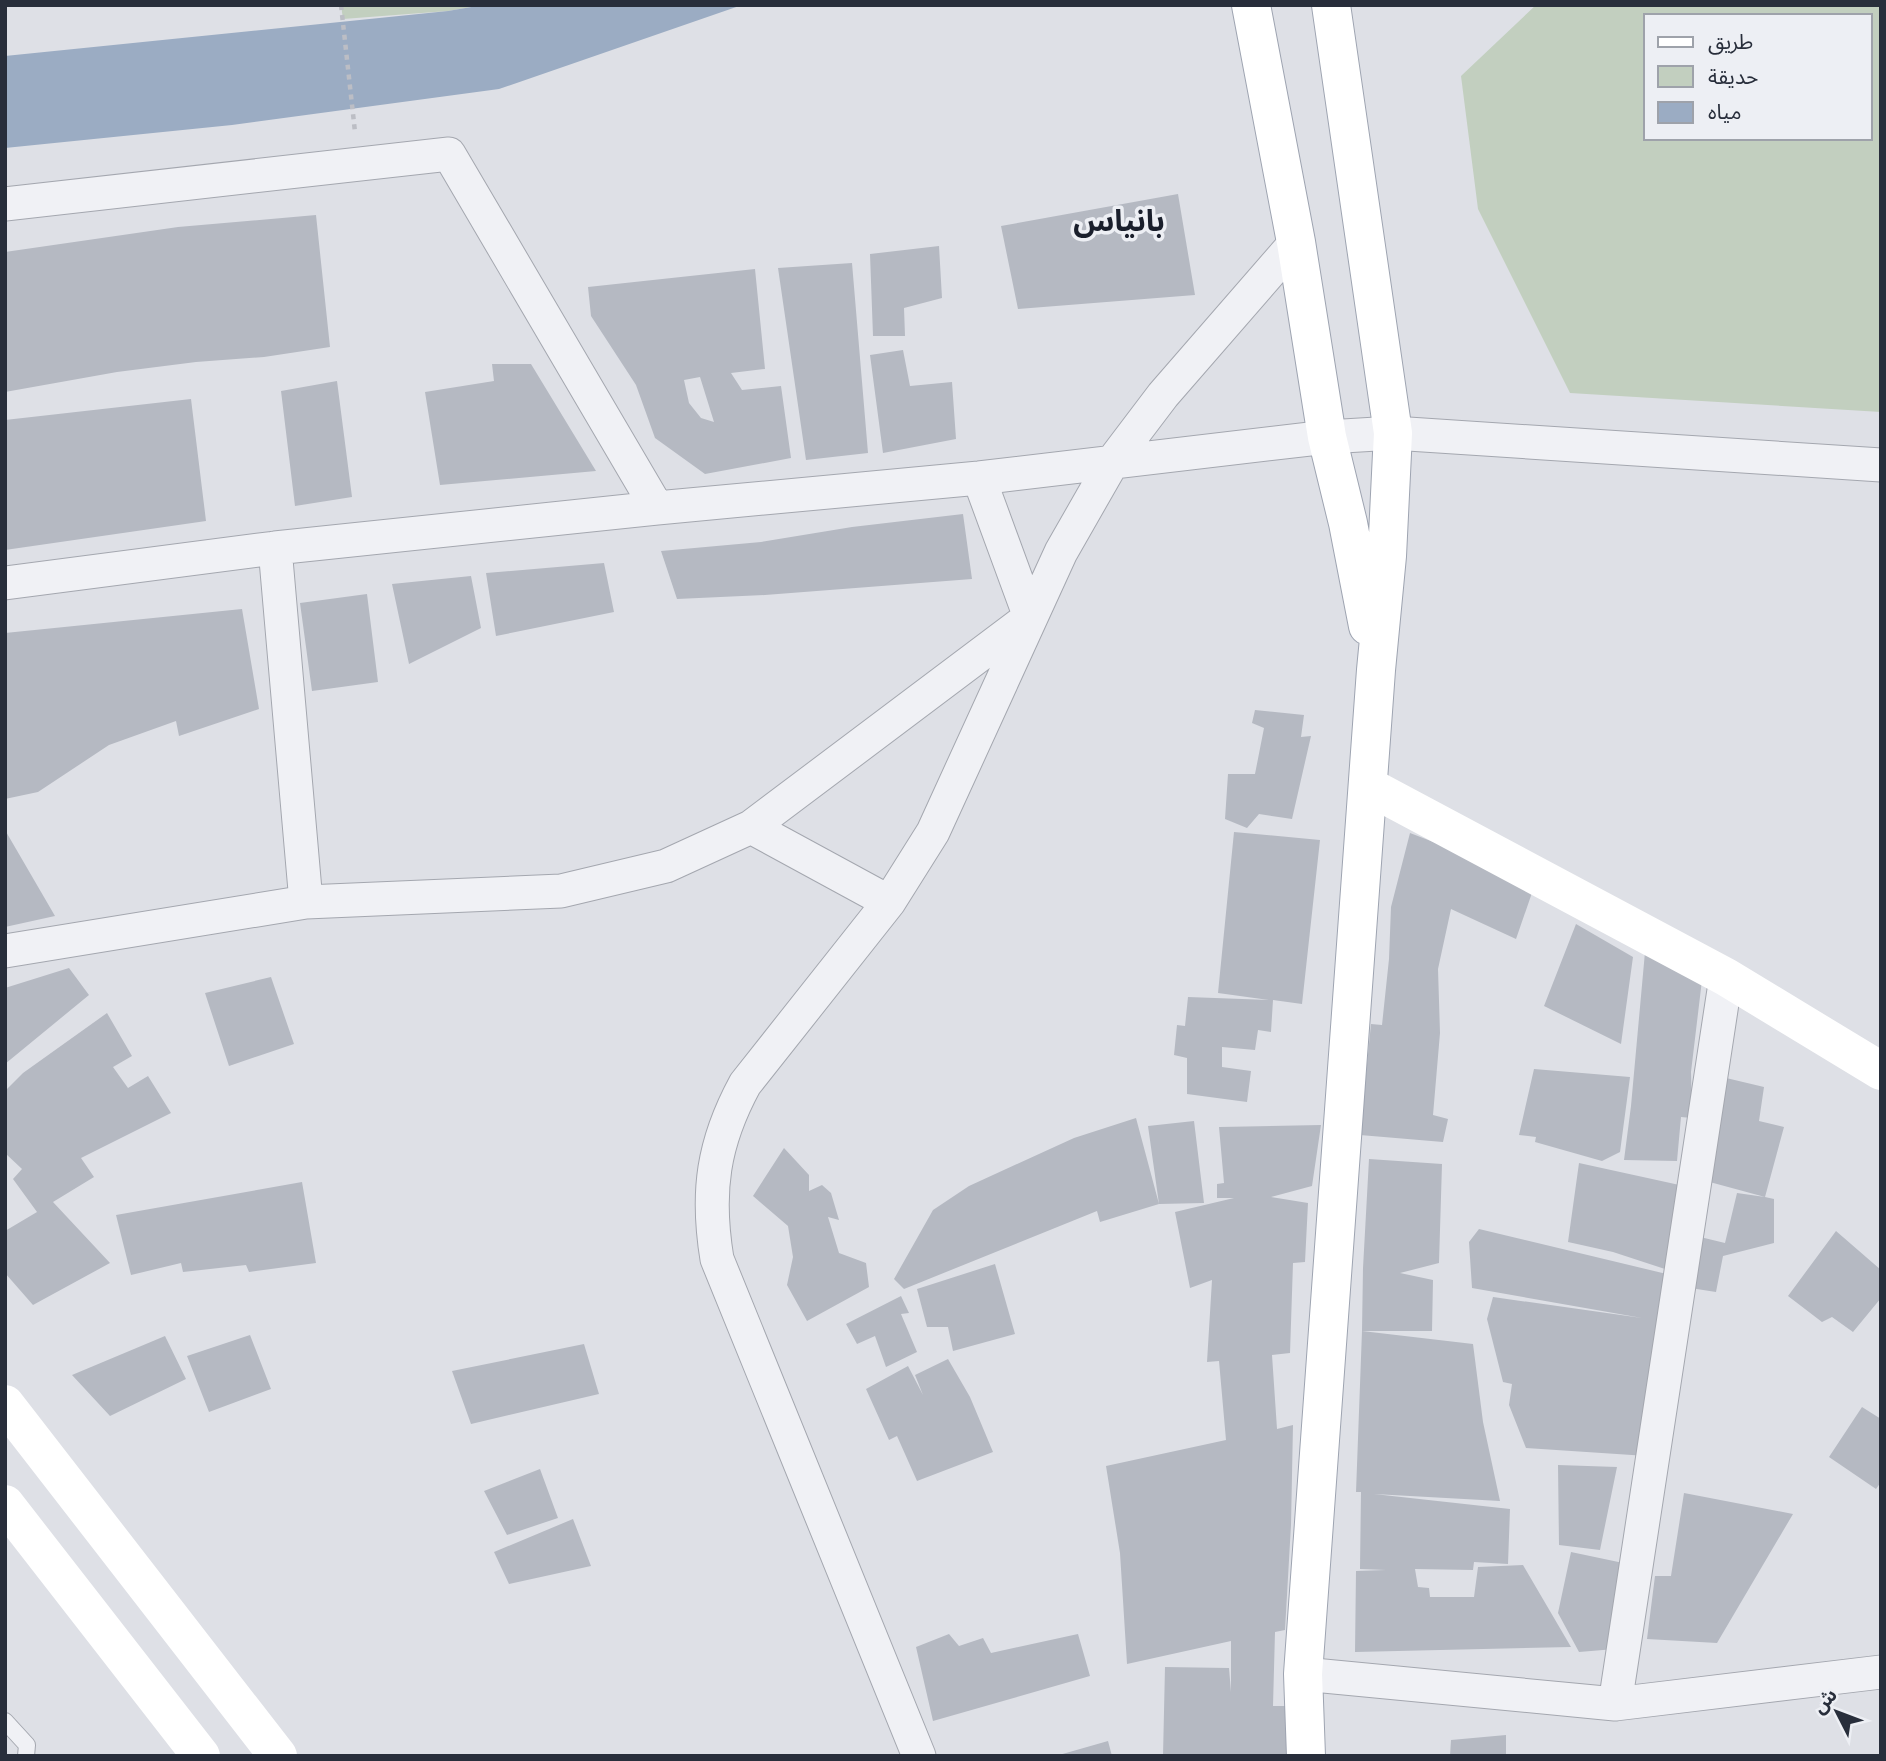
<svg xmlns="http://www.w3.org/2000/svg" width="1886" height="1761" font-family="Helvetica,'Noto Sans Arabic',sans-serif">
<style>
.green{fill:#c2cfbf;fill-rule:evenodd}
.water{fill:#9bacc3}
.building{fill:#b5b9c2;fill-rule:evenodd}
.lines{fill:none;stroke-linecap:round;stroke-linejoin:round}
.lane-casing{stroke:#a4a7af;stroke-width:18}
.street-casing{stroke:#a4a7af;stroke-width:35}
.primary-casing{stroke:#9ea4b1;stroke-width:40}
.path{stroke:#bcbec5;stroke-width:4.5;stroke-dasharray:5 5;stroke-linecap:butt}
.lane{stroke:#f0f1f5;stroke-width:16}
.street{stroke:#f0f1f5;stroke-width:33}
.secondary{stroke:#fff;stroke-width:38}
.primary{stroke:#fff;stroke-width:38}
.labels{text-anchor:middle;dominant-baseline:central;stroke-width:7;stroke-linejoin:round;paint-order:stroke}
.district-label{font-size:30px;font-weight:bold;fill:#1a1f2c;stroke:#edeff4}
</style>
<rect width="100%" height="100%" fill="#dee0e6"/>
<path class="green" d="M 341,5 L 483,5 L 448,11 L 343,19 Z
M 1536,5 L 1881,5 L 1881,412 L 1570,393 L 1478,209 L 1461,76 ZM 1646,16 L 1870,16 L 1870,138 L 1646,138 Z"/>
<path class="water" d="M 483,5 L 742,5 L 499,89 L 232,125 L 5,148 L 5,56 L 448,11 Z"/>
<path class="building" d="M 1178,194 L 1195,295 L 1018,309 L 1001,226 Z
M 316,215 L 330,347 L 264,357 L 196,362 L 117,372 L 5,392 L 5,252 L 178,227 Z
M 939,246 L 942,298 L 904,308 L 905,336 L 873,336 L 870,254 Z
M 852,263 L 868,453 L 806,460 L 778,268 Z
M 755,269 L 765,369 L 731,373 L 742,390 L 781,386 L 791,458 L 705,474 L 655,438 L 636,385 L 591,316 L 588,287 ZM 700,377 L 714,422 L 701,418 L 689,403 L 684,380 Z
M 903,350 L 910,386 L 952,382 L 956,439 L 883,453 L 870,355 Z
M 492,364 L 531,364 L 596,471 L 440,485 L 425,392 L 494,381 Z
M 337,381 L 352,497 L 295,506 L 281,391 Z
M 191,399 L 206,521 L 5,550 L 5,420 Z
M 963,514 L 972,579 L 765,595 L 677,599 L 661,551 L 761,542 L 852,527 Z
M 604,563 L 614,612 L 496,636 L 486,573 Z
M 471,576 L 481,628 L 409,664 L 392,584 Z
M 367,594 L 378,682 L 312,691 L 300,603 Z
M 242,609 L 259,709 L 179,736 L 176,721 L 109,745 L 38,792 L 5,799 L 5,633 Z
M 1255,710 L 1304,715 L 1301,737 L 1311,736 L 1292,819 L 1259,814 L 1247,828 L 1225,819 L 1228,774 L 1255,774 L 1264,728 L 1252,723 Z
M 5,830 L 55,916 L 5,927 Z
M 1234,832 L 1320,840 L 1302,1004 L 1273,1000 L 1271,1032 L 1258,1030 L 1255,1050 L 1222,1047 L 1222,1067 L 1251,1071 L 1247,1102 L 1187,1094 L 1187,1058 L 1174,1055 L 1177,1025 L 1185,1026 L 1188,997 L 1269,1000 L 1218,993 Z
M 1410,833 L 1462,853 L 1534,887 L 1516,939 L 1451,909 L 1438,969 L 1440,1033 L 1433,1115 L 1448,1119 L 1443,1142 L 1360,1135 L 1371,1024 L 1382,1025 L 1389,959 L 1391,907 Z
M 1576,924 L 1633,957 L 1621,1044 L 1544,1006 Z
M 1645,952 L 1702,980 L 1691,1072 L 1692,1118 L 1681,1117 L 1677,1161 L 1624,1160 L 1631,1106 Z
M 69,968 L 89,995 L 5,1064 L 5,988 Z
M 271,977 L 294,1044 L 229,1066 L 205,993 Z
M 107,1013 L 132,1056 L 113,1067 L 128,1088 L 148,1076 L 171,1113 L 81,1158 L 94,1177 L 53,1202 L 110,1263 L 33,1305 L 5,1273 L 5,1231 L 37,1212 L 13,1179 L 22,1169 L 5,1153 L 5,1091 L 23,1073 Z
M 1534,1069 L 1630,1077 L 1620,1152 L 1602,1161 L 1535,1142 L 1536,1137 L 1519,1135 Z
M 1722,1077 L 1764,1087 L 1759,1121 L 1784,1127 L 1765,1197 L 1774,1199 L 1774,1243 L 1723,1256 L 1716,1292 L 1684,1287 L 1696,1236 L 1725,1243 L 1737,1193 L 1765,1197 L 1706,1181 Z
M 1136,1118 L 1159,1204 L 1148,1126 L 1194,1121 L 1204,1203 L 1159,1204 L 1100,1222 L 1097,1211 L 904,1289 L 894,1279 L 933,1210 L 969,1186 L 1074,1138 Z
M 1321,1125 L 1312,1186 L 1271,1197 L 1308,1203 L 1305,1262 L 1293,1263 L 1290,1353 L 1272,1355 L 1277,1429 L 1293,1425 L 1291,1525 L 1285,1630 L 1275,1632 L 1273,1706 L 1286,1706 L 1286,1756 L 1163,1756 L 1165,1667 L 1229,1668 L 1231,1692 L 1231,1641 L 1127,1664 L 1120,1553 L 1106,1466 L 1226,1440 L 1219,1361 L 1207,1362 L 1212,1280 L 1190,1288 L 1175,1212 L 1234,1198 L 1217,1198 L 1217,1184 L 1224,1183 L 1219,1127 Z
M 784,1148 L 809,1175 L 809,1191 L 822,1185 L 831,1193 L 839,1220 L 828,1217 L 839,1253 L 866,1263 L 869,1287 L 807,1321 L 787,1285 L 793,1257 L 788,1226 L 753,1196 Z
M 1369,1159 L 1442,1164 L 1439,1263 L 1400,1273 L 1433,1280 L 1432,1331 L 1362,1331 L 1363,1268 Z
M 1579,1163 L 1684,1186 L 1668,1270 L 1613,1252 L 1568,1242 Z
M 302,1182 L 316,1263 L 249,1272 L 246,1265 L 183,1272 L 181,1263 L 131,1275 L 116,1215 Z
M 1479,1229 L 1675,1276 L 1647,1456 L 1526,1448 L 1509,1405 L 1512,1384 L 1503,1382 L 1487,1319 L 1493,1297 L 1642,1318 L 1472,1288 L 1469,1242 Z
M 1836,1231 L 1881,1270 L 1881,1298 L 1853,1332 L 1832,1317 L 1822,1322 L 1788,1296 Z
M 995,1264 L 1015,1334 L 953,1351 L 948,1327 L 927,1327 L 917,1289 Z
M 901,1296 L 909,1313 L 901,1314 L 917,1352 L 886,1367 L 875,1336 L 857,1344 L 846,1324 Z
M 1362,1331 L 1473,1344 L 1483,1422 L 1500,1501 L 1374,1494 L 1510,1509 L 1508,1564 L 1474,1562 L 1473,1570 L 1415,1569 L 1418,1587 L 1429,1588 L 1430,1597 L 1474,1597 L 1478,1567 L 1523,1565 L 1571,1647 L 1355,1652 L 1356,1571 L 1386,1570 L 1360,1569 L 1361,1492 L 1356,1492 Z
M 250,1335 L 271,1389 L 209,1412 L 187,1356 Z
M 165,1336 L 186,1379 L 110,1416 L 72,1375 Z
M 584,1344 L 599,1394 L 471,1424 L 452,1371 Z
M 948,1359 L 970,1397 L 993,1452 L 917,1481 L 897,1436 L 889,1440 L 866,1389 L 908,1366 L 923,1395 L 915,1375 Z
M 1862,1407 L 1881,1419 L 1881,1482 L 1876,1489 L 1829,1457 Z
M 1558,1465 L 1617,1467 L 1600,1550 L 1559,1545 Z
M 540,1469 L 558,1518 L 507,1535 L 484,1491 Z
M 1684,1493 L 1793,1514 L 1717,1643 L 1647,1639 L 1655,1576 L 1671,1576 Z
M 573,1519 L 591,1566 L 509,1584 L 494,1552 Z
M 1571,1552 L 1628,1564 L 1615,1649 L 1579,1652 L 1558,1613 Z
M 949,1634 L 959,1646 L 983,1638 L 991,1653 L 1078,1634 L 1090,1676 L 933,1721 L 916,1647 Z
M 1506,1735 L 1506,1756 L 1450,1756 L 1451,1740 Z
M 1108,1741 L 1112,1756 L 1059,1756 L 1059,1755 Z"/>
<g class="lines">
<g class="lane-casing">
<path id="lane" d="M 5,1721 L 27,1745 L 26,1756"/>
</g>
<g class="street-casing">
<path id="street" d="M 5,204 L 449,154 L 657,508
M 275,548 L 306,902
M 5,583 L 275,548 L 657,508 L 979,478 L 1327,437 L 1393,433 L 1881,465
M 751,827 L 889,902
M 5,951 L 306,902 L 561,891 L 666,866 L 751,827 L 1030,617 L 979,478
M 1303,1674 L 1615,1704 L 1881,1672
M 1615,1704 L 1726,977
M 919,1756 L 717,1259 C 706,1192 713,1143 745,1084 L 889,902 L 933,832 L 1061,552 L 1113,461 L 1163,395 L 1296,242"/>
</g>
<g class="primary-casing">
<path id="primary" d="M 1251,5 L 1296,242 L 1327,437 L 1348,523 L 1368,626
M 1306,1756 L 1303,1674 L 1376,670 L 1387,556 L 1393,433 L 1331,5"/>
</g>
<path class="path" d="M 341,5 L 355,132"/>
<use href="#lane" class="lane"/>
<use href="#street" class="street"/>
<path class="secondary" d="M 1368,786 L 1726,977 L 1881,1071
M 5,1404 L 278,1756
M 5,1504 L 201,1756"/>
<use href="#primary" class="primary"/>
</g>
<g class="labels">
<g class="district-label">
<text x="1119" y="220">بانياس</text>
</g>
</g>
<rect width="1886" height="1761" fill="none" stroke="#282e3b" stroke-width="14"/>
<rect x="1644" y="14" width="228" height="126" fill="#edeff4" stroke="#9ea2aa" stroke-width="2"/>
<rect x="1658" y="37" width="35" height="10" fill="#ffffff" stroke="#9ea2aa" stroke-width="2"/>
<text x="1708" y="49" font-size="21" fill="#282e3b">طريق</text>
<rect x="1658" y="66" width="35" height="21" fill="#c2cfbf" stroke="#9ea2aa" stroke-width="2"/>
<text x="1708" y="84" font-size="21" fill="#282e3b">حديقة</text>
<rect x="1658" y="102" width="35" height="21" fill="#9bacc3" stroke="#9ea2aa" stroke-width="2"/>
<text x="1708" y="119" font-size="21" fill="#282e3b">مياه</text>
<g transform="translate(1837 1712) rotate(312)" stroke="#edeff4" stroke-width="5" paint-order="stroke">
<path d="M0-5L12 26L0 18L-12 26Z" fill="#282e3b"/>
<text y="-10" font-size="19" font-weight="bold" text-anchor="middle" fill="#282e3b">ش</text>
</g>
</svg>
